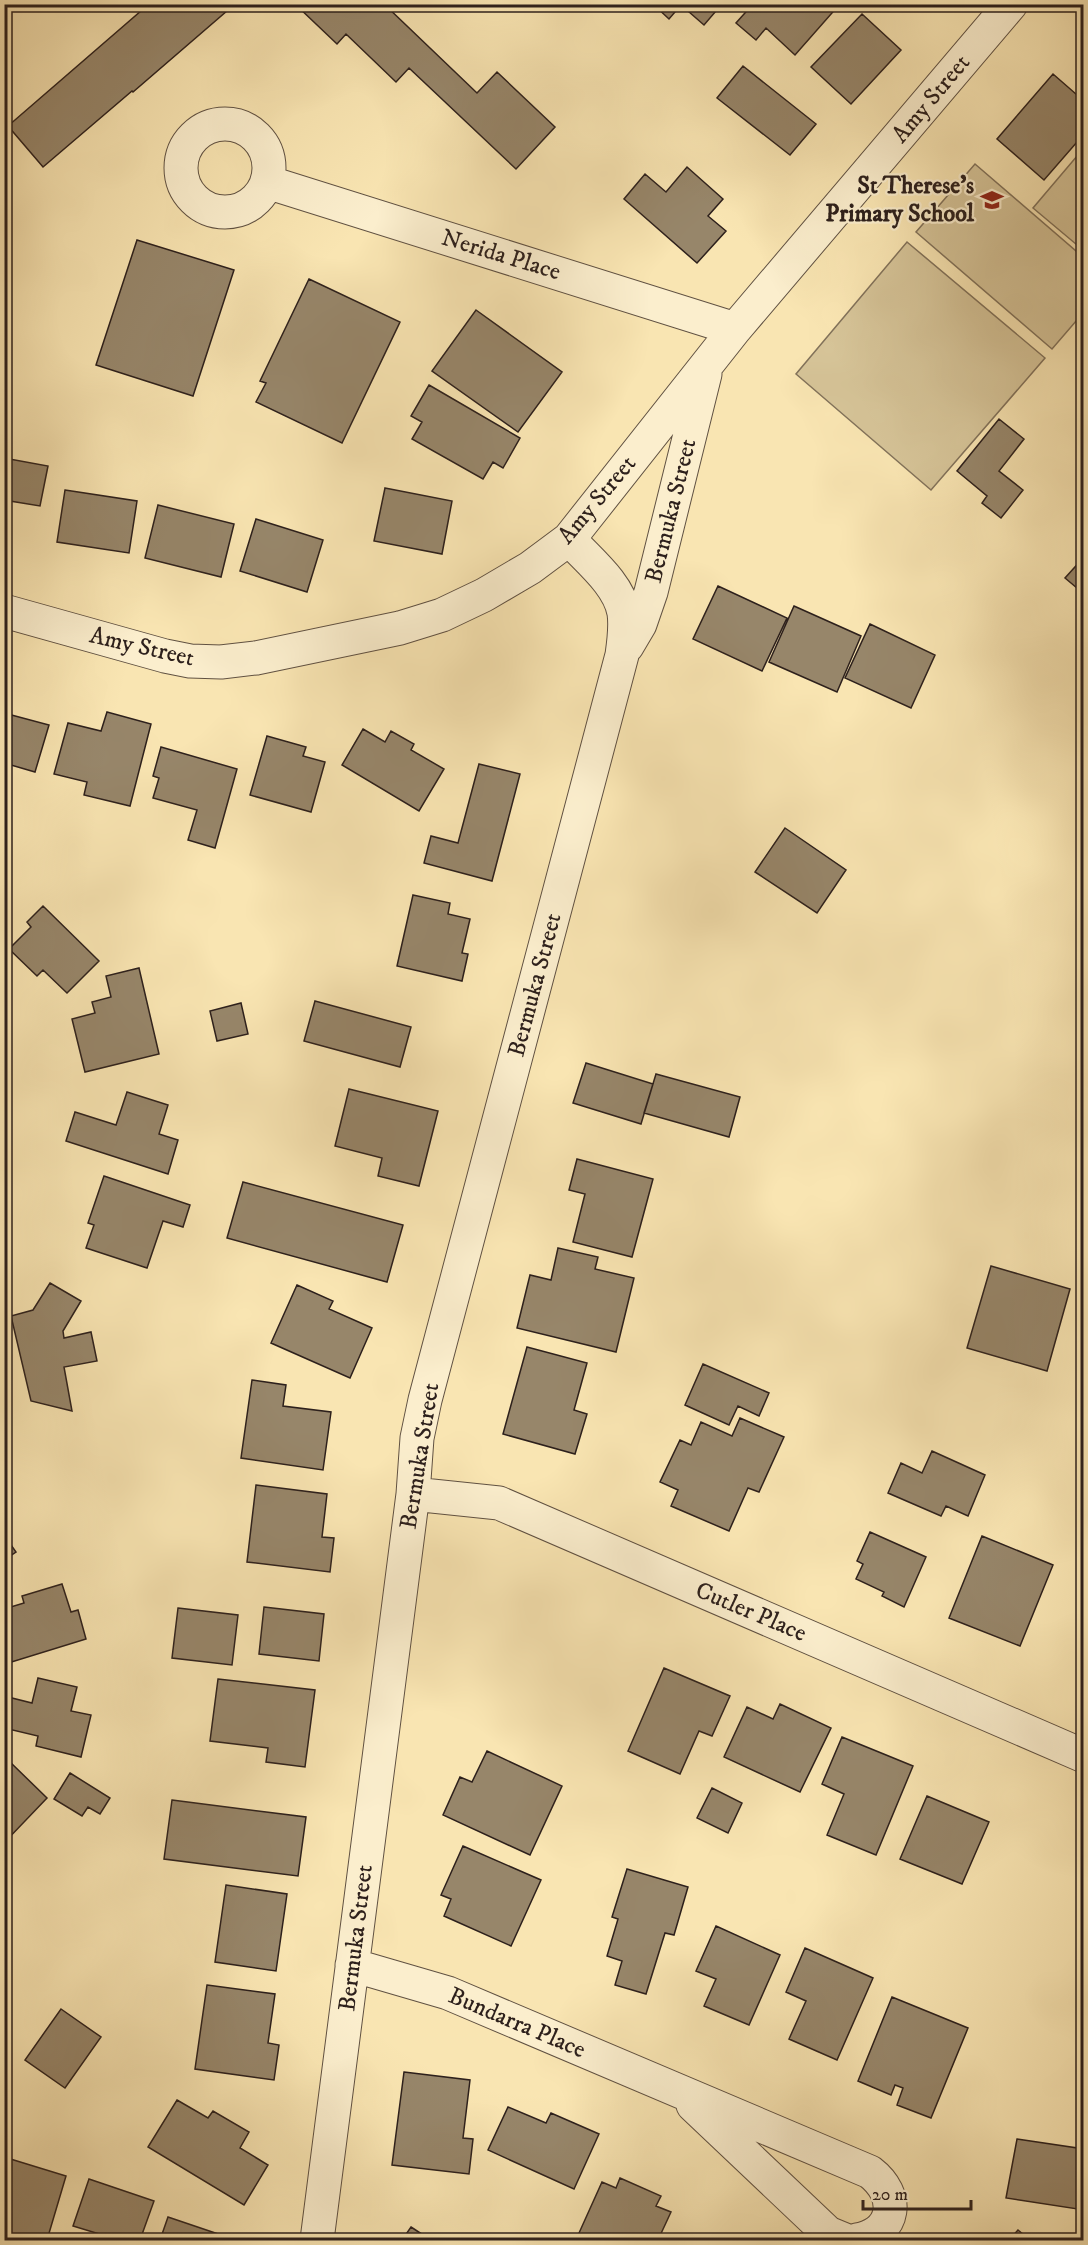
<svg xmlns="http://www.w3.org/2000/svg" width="1088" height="2245" font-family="'IM FELL DW Pica',serif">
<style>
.green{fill:#d6c498;stroke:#82725a;stroke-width:1.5}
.building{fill:#97866a;stroke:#2d201c;stroke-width:1.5}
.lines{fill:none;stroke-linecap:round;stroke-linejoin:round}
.minor-casing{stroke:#605142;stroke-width:35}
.minor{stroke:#fbeecd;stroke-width:33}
.labels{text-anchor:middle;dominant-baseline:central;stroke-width:4.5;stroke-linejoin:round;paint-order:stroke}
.street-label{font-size:24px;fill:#2d201c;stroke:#fbeecd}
.poi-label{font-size:24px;font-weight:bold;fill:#2d201c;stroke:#fbeecd;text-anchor:end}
</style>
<rect width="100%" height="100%" fill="#f9e5b2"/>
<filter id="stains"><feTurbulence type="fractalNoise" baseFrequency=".00333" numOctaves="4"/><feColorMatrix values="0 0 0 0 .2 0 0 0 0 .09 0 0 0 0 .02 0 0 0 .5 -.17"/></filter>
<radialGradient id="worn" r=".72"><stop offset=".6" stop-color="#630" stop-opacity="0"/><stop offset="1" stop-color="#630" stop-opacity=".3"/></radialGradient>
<path class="green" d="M 1083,149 L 1083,250 L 1033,208 Z
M 975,164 L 1083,257 L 1083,313 L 1052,349 L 916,232 Z
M 907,242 L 1045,358 L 931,490 L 796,374 Z"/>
<path class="building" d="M 149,4 L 235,4 L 133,92 L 132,91 L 43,167 L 8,126 Z
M 295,4 L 384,4 L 477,93 L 497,72 L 555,127 L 516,169 L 409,68 L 396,82 L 346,34 L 337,44 Z
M 653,4 L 722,4 L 704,25 L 681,5 L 669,19 Z
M 753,4 L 839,4 L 839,5 L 795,55 L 766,28 L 756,40 L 736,23 Z
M 862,14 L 901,50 L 851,104 L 811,67 Z
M 743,66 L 816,124 L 790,155 L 717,98 Z
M 1053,74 L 1084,101 L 1084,134 L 1044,180 L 997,139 Z
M 687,167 L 723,199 L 708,216 L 726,231 L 697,263 L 624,199 L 645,174 L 666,192 Z
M 137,240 L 234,270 L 193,396 L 96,365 Z
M 309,279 L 400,322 L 342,443 L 256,402 L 266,383 L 260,381 Z
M 476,310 L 562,372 L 518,432 L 432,371 Z
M 429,385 L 520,438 L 503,468 L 493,462 L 483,479 L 412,439 L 422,422 L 411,416 Z
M 999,419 L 1024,439 L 999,471 L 1023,490 L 1001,518 L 982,503 L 987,496 L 957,471 Z
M 4,458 L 48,466 L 40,506 L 4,500 Z
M 385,488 L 452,501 L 442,554 L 374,541 Z
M 65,490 L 137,501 L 129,553 L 57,542 Z
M 158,505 L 234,524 L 221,577 L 145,558 Z
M 256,519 L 323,540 L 307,592 L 240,571 Z
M 1084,557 L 1084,594 L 1065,578 Z
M 718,586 L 787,618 L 762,671 L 693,639 Z
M 794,606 L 861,636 L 837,692 L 769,662 Z
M 870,624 L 935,655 L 911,708 L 845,678 Z
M 107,712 L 151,724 L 130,806 L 84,795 L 87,782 L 54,774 L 68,723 L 101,731 Z
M 4,713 L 49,725 L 35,772 L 4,763 Z
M 363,729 L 385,742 L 391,731 L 414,744 L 411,750 L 444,769 L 419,811 L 342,765 Z
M 267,736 L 306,747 L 303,756 L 325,762 L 311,812 L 250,795 Z
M 161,747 L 237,769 L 215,848 L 188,840 L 197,810 L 153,798 L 159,778 L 153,776 Z
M 479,764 L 520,774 L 492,881 L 424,863 L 431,836 L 458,843 Z
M 785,828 L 846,870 L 817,913 L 755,872 Z
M 413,895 L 450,903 L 448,914 L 470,919 L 462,953 L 468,954 L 462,981 L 397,966 Z
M 43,906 L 99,961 L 67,993 L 43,970 L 37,976 L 9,949 L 31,927 L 27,922 Z
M 139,968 L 159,1054 L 85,1072 L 72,1019 L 95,1013 L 92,1002 L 111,997 L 106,976 Z
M 315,1001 L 411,1027 L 400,1067 L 304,1041 Z
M 241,1003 L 248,1034 L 217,1041 L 210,1011 Z
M 586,1063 L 653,1084 L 641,1124 L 573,1103 Z
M 656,1074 L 740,1097 L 729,1137 L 644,1113 Z
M 349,1089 L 438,1111 L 419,1186 L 378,1176 L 382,1158 L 335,1146 Z
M 127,1092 L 168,1105 L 159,1134 L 178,1140 L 168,1174 L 66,1141 L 75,1112 L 116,1125 Z
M 577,1159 L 653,1179 L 632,1257 L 573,1242 L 585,1194 L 569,1190 Z
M 104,1176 L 190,1205 L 183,1227 L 163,1221 L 147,1268 L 86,1248 L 94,1225 L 88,1223 Z
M 243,1182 L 403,1225 L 387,1282 L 227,1238 Z
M 558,1248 L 598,1257 L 595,1269 L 634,1278 L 616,1352 L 517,1328 L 530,1275 L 551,1280 Z
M 991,1266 L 1070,1289 L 1047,1371 L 967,1348 Z
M 50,1283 L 81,1301 L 63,1331 L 64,1338 L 91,1332 L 97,1361 L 64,1367 L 72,1411 L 31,1401 L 11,1316 L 33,1310 Z
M 297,1285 L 333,1301 L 329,1309 L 372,1328 L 350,1378 L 271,1343 Z
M 527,1347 L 587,1363 L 574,1410 L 587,1414 L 575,1454 L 503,1434 Z
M 703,1364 L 769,1393 L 759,1416 L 738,1406 L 729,1425 L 685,1405 Z
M 252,1380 L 286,1385 L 283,1406 L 331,1412 L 323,1470 L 241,1458 Z
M 740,1418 L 784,1437 L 759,1492 L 748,1488 L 729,1531 L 671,1506 L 678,1490 L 660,1482 L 680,1440 L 691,1445 L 701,1422 L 732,1436 Z
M 932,1451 L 985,1475 L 968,1516 L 946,1506 L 941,1516 L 888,1493 L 901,1463 L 922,1473 Z
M 256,1485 L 327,1494 L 322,1537 L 334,1538 L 330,1572 L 247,1562 Z
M 870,1532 L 926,1557 L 904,1607 L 882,1596 L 884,1592 L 856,1579 L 863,1564 L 857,1561 Z
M 4,1535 L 16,1552 L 4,1560 Z
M 982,1536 L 1053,1565 L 1020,1646 L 949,1618 Z
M 62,1584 L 71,1612 L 78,1610 L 86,1639 L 5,1664 L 4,1609 L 24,1603 L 22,1596 Z
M 264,1607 L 324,1614 L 319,1661 L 259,1654 Z
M 178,1608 L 238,1615 L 232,1665 L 172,1658 Z
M 664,1668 L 730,1696 L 712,1736 L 699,1731 L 680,1774 L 628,1751 Z
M 38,1678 L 77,1687 L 71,1711 L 91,1715 L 81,1757 L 36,1746 L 38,1736 L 4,1728 L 4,1696 L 32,1703 Z
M 218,1679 L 315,1690 L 305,1767 L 266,1762 L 268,1748 L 210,1741 Z
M 780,1704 L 831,1728 L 800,1792 L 724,1757 L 747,1707 L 773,1719 Z
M 842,1737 L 913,1766 L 876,1855 L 827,1835 L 844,1794 L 822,1784 Z
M 487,1751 L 562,1786 L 530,1855 L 443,1815 L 460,1777 L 472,1782 Z
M 9,1761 L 47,1798 L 4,1843 L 4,1766 Z
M 70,1773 L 110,1798 L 100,1814 L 88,1807 L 82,1816 L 54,1799 Z
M 712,1788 L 742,1803 L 728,1833 L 697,1818 Z
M 927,1796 L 989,1822 L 962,1884 L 900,1859 Z
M 172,1800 L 306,1817 L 298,1876 L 164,1859 Z
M 463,1846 L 541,1880 L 511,1946 L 444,1916 L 451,1899 L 441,1895 Z
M 627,1869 L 688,1887 L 674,1935 L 665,1933 L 646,1994 L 615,1985 L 622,1961 L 607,1956 L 618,1919 L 612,1917 Z
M 226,1885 L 287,1894 L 276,1971 L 215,1962 Z
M 716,1926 L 780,1955 L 749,2025 L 704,2006 L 716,1979 L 696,1971 Z
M 805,1948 L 873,1978 L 837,2060 L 789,2039 L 806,2001 L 786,1992 Z
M 207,1985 L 275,1994 L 268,2043 L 279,2045 L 274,2080 L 195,2069 Z
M 892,1997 L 968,2028 L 931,2118 L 897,2105 L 903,2088 L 895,2085 L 891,2095 L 858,2081 Z
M 61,2009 L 101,2037 L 65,2088 L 25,2060 Z
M 404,2072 L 470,2080 L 463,2138 L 473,2139 L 469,2174 L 392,2165 Z
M 177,2100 L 208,2118 L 213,2111 L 249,2132 L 240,2148 L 268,2165 L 244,2205 L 148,2147 Z
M 508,2107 L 546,2123 L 551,2113 L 599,2134 L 574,2189 L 488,2150 Z
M 1017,2139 L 1084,2149 L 1084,2210 L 1006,2198 Z
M 4,2157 L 66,2176 L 47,2240 L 19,2240 L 4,2236 Z
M 620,2178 L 661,2196 L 656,2206 L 671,2212 L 658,2240 L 596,2240 L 579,2233 L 602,2182 L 616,2188 Z
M 89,2179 L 154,2201 L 140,2240 L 119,2240 L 73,2226 Z
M 168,2217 L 230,2238 L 229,2240 L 160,2240 Z
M 411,2227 L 431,2240 L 402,2240 Z
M 1018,2230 L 1030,2240 L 1009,2240 Z"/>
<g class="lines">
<g class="minor-casing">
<path id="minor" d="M181 168a44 44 0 1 1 88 0a44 44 0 1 1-88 0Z
M 267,182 L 735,329
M 4,611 L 165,656 L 190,661 L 221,662 L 256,658 L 400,628 L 442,615 L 484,595 L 530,568 L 569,539 L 735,329 L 1011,4
M 627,646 L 640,624 L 651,592 L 705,374
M 413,1494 L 499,1503 L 1084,1756
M 352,1965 L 448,1993 L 870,2172 C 900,2195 897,2232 857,2240
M 693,2105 L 828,2233 L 845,2240
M 317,2240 L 413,1494 L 417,1438 L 425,1400 L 622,655 C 624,641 626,627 624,613 C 619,584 588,560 569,539"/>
</g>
<use href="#minor" class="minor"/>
</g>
<defs>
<g id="school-bare" transform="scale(1.8)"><path d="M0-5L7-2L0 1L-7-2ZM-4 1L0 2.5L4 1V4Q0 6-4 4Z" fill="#8f2418" stroke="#fbeecd" stroke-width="2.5" paint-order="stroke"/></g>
</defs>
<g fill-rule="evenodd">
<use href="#school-bare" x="992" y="200"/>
</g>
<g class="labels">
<g class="street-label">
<text transform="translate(931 99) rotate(-50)">Amy Street</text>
<text transform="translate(501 255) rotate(17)">Nerida Place</text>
<text transform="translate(597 500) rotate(-50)">Amy Street</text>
<text transform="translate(671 511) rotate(-76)">Bermuka Street</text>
<text transform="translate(142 647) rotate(13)">Amy Street</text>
<text transform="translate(535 985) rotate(-75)">Bermuka Street</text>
<text transform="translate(420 1456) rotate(-81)">Bermuka Street</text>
<text transform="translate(751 1612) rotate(23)">Cutler Place</text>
<text transform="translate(356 1938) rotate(-83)">Bermuka Street</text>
<text transform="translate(517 2023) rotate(23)">Bundarra Place</text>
</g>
<g class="poi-label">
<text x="974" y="186">St Therese's<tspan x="974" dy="28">Primary School</tspan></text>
</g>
</g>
<rect width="1088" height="2245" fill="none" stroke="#f9e5b2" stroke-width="24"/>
<rect x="6" y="6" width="1076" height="2233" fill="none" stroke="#2d201c" stroke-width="3"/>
<rect x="12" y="12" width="1064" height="2221" fill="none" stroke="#2d201c" stroke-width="1.5"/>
<path d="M863 2200v9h108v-9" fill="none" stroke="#2d201c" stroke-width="3"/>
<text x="872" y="2200" font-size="18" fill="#2d201c" stroke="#fbeecd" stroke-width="4.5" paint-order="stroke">20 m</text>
<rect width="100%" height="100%" filter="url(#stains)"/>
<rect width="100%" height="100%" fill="url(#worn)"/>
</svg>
